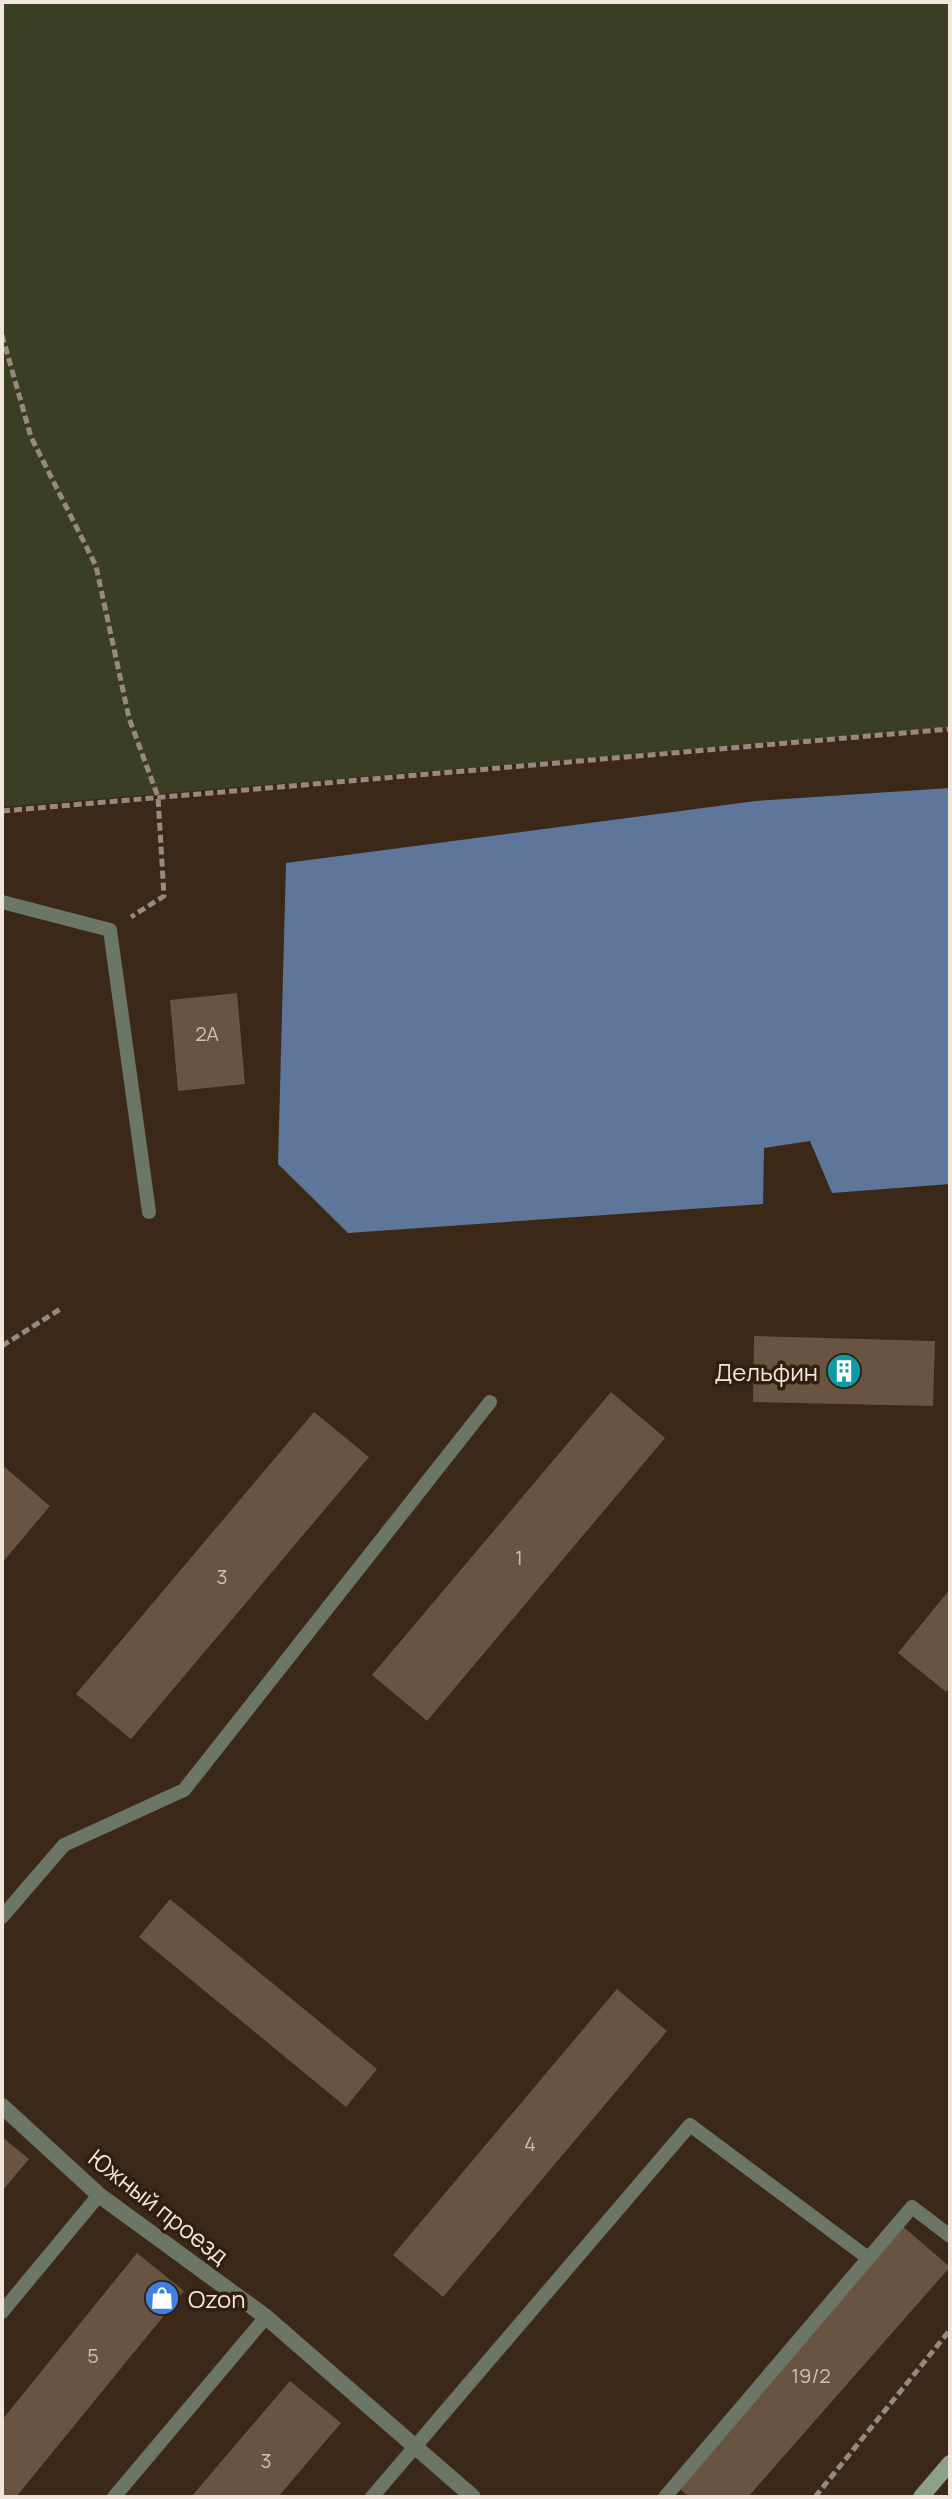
<svg xmlns="http://www.w3.org/2000/svg" width="952" height="2499" font-family="Manrope,sans-serif">
<style>
.green{fill:#3a3e23}
.water{fill:#5d769a}
.building{fill:#695341}
.lines{fill:none;stroke-linecap:round;stroke-linejoin:round}
.path{stroke:#99897c;stroke-width:5;stroke-dasharray:8 4;stroke-linecap:butt}
.lane{stroke:#6b7666;stroke-width:14}
.street{stroke:#6b7666;stroke-width:16}
.secondary{stroke:#8ea085;stroke-width:16}
.labels{text-anchor:middle;dominant-baseline:central;stroke-width:7;stroke-linejoin:round;paint-order:stroke}
.number-label{font-size:20px;fill:#d0c0b4}
.poi-label{font-size:24px;fill:#f2e5db;stroke:#311e0f;text-anchor:end}
.street-label{font-size:24px;fill:#f2e5db;stroke:#311e0f}
</style>
<rect width="100%" height="100%" fill="#3c2818"/>
<path class="green" d="M 2,2 L 950,2 L 950,728 L 2,807 Z"/>
<path class="water" d="M 950,788 L 950,1184 L 832,1193 L 810,1141 L 764,1148 L 763,1204 L 348,1233 L 278,1164 L 286,863 L 756,801 Z"/>
<path class="building" d="M 237,993 L 245,1084 L 178,1091 L 170,1000 Z
M 754,1336 L 935,1341 L 933,1406 L 753,1402 Z
M 611,1392 L 665,1438 L 427,1721 L 372,1675 Z
M 314,1412 L 369,1457 L 131,1739 L 76,1694 Z
M 2,1465 L 50,1506 L 2,1563 Z
M 950,1589 L 950,1687 L 946,1692 L 898,1653 Z
M 170,1899 L 377,2069 L 346,2107 L 139,1937 Z
M 617,1989 L 667,2031 L 443,2297 L 393,2255 Z
M 2,2137 L 29,2159 L 2,2191 Z
M 899,2223 L 950,2267 L 748,2497 L 689,2497 L 672,2482 Z
M 137,2253 L 184,2291 L 16,2497 L 2,2497 L 2,2420 Z
M 290,2381 L 341,2423 L 278,2497 L 191,2497 Z"/>
<g class="lines">
<path class="path" d="M 2,335 L 31,437 L 96,566 L 129,718 L 158,797 L 164,896 L 131,917
M 2,811 L 950,729
M 2,1346 L 62,1308
M 815,2497 L 950,2330"/>
<path class="lane" d="M 2,902 L 110,930 L 149,1212
M 2,1917 L 64,1845 L 184,1790 L 490,1402
M 2,2312 L 99,2195
M 114,2497 L 266,2317
M 372,2497 L 690,2125 L 868,2258
M 665,2497 L 912,2207 L 950,2236"/>
<path class="street" d="M 2,2106 L 99,2195 L 266,2317 L 473,2497"/>
<path class="secondary" d="M 921,2497 L 950,2463"/>
</g>
<defs>
<g id="building-disc" transform="scale(1.8)"><circle r="9.5" fill="#0f9aa8" stroke="#311e0f"/><path d="M-4-6H4V6H1V3H-1V6H-4ZM-2.5-4.3h1.7v1.8h-1.7ZM.8-4.3h1.7v1.8H.8ZM-2.5-1h1.7V.8h-1.7ZM.8-1h1.7V.8H.8Z" fill="#fff"/></g>
<g id="shop-disc" transform="scale(1.8)"><circle r="9.5" fill="#3f7fe0" stroke="#311e0f"/><path d="M-5-2.5h2.3a2.7 3.5 0 0 1 5.4 0H5L5.5 6h-11ZM-1.5-2.5h3a1.5 2.3 0 0 0-3 0Z" fill="#fff"/></g>
</defs>
<g fill-rule="evenodd">
<use href="#building-disc" x="844" y="1371"/>
<use href="#shop-disc" x="162" y="2298"/>
</g>
<g class="labels">
<g class="number-label">
<text x="207" y="1033">2А</text>
<text x="519" y="1557">1</text>
<text x="222" y="1576">3</text>
<text x="530" y="2143">4</text>
<text x="93" y="2355">5</text>
<text x="811" y="2375">19/2</text>
<text x="266" y="2460">3</text>
</g>
<g class="poi-label">
<text x="818" y="1371">Дельфин</text>
<text x="188" y="2298" text-anchor="start">Ozon</text>
</g>
<g class="street-label">
<text transform="translate(159 2206) rotate(38)">Южный проезд</text>
</g>
</g>
<rect width="952" height="2499" fill="none" stroke="#f2e5db" stroke-width="8"/>
</svg>
